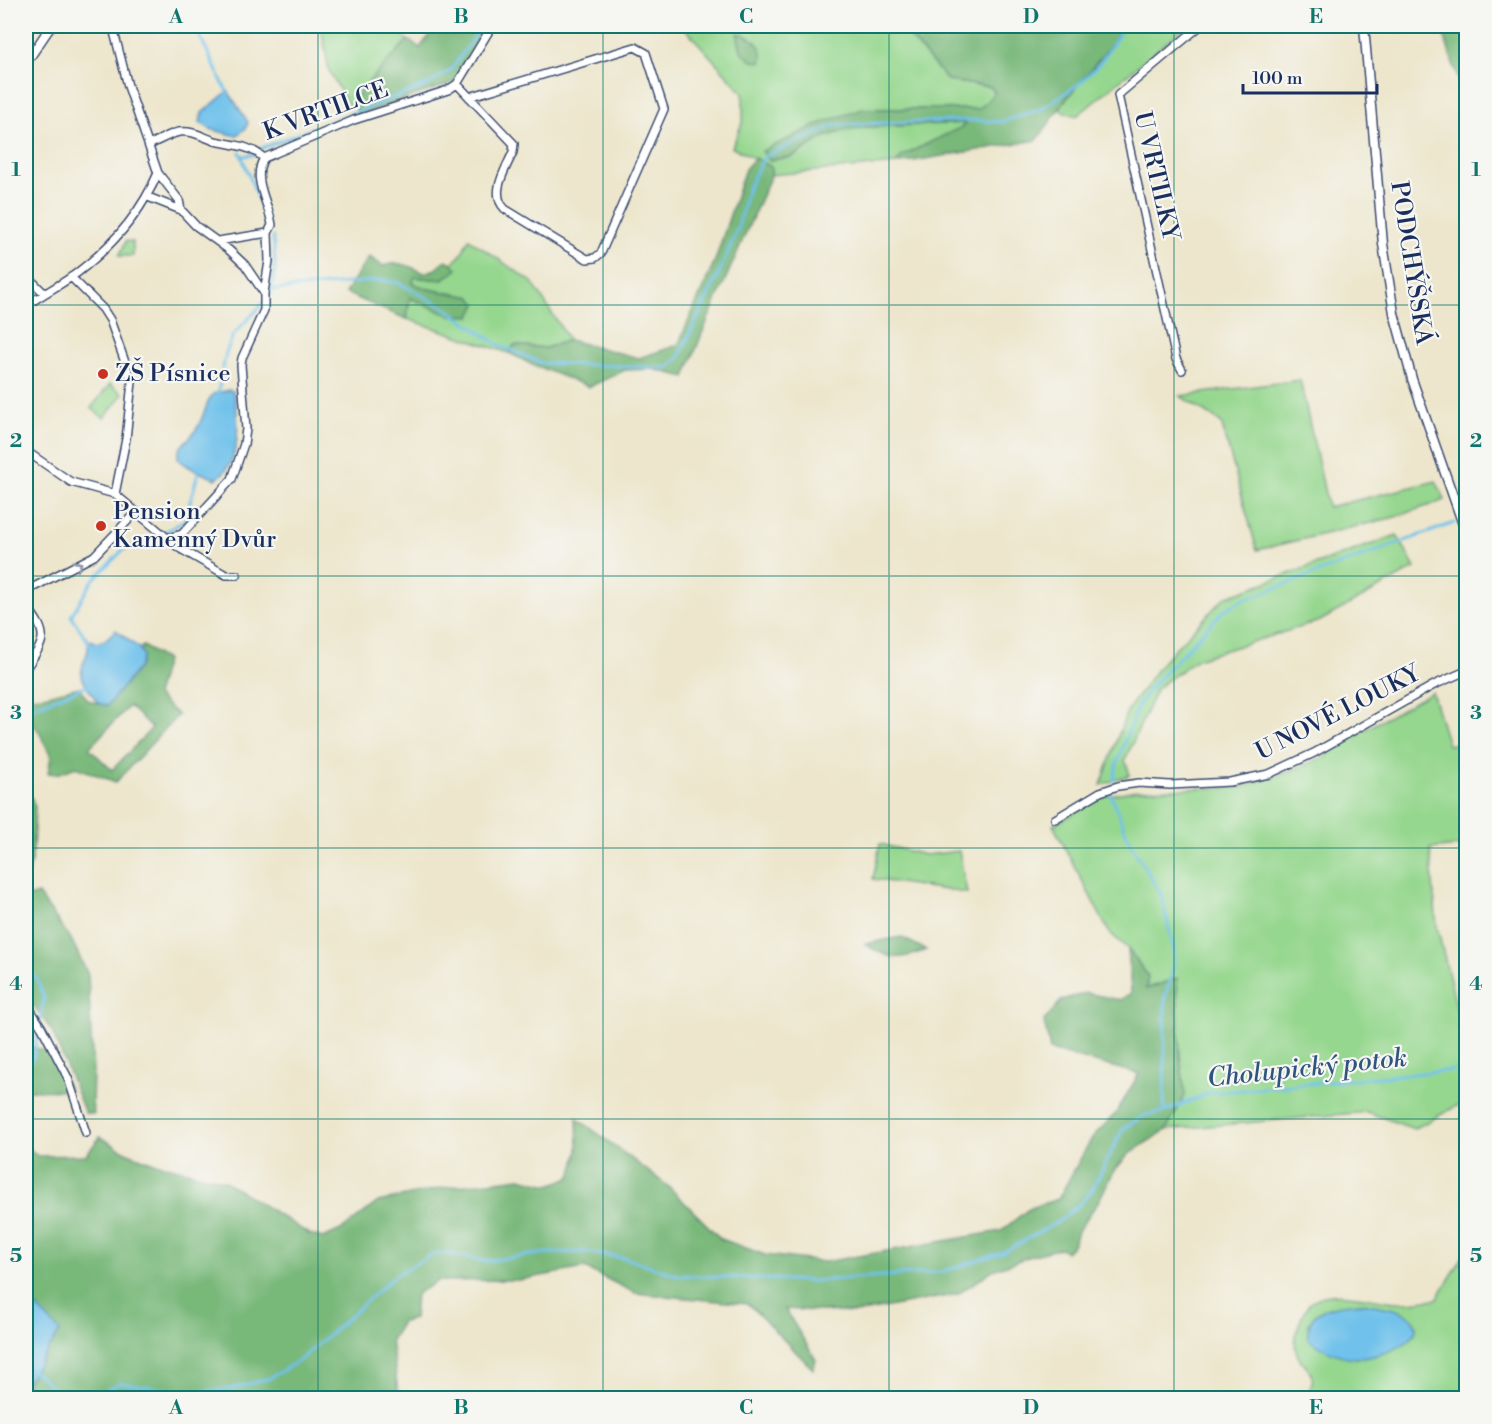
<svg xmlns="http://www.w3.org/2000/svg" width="1492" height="1424" font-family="'Libre Bodoni',serif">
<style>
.green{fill:#95d78e;stroke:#588376;stroke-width:1.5;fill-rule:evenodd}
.forest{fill:#78b879;stroke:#4a746c;stroke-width:1.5;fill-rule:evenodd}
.water{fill:#6fc1eb;stroke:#4578a4;stroke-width:1.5}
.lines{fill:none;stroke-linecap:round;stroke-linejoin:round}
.stream{stroke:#6fc1eb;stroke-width:3}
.minor-casing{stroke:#3a4a6e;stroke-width:10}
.tertiary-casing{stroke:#3a4a6e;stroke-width:11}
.minor{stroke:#fff;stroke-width:7}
.tertiary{stroke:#fff;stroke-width:8}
.oneway{stroke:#8d97ae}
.grid{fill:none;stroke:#0f766e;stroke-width:1.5;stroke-opacity:0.55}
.poi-dot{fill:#c8321e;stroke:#f6f6f2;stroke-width:2}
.labels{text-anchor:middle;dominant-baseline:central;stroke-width:4.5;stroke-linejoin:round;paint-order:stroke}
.street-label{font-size:24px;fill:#1b2f5e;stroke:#f6f6f2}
.poi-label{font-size:24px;fill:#1b2f5e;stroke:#f6f6f2;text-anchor:start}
.water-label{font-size:26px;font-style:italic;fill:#305481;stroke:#f6f6f2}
.neatline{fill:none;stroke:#0f766e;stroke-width:2}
.grid-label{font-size:20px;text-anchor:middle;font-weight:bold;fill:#0f766e}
</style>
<rect width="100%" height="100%" fill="#f6f6f2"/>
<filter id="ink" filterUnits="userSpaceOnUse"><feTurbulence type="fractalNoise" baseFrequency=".0167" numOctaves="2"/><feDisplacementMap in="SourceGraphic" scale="12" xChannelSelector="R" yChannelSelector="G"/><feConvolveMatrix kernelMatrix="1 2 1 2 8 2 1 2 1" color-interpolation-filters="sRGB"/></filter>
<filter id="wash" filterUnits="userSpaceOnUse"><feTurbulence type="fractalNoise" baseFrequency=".008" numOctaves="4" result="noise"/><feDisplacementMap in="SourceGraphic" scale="24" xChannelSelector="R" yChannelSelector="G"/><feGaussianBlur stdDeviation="1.35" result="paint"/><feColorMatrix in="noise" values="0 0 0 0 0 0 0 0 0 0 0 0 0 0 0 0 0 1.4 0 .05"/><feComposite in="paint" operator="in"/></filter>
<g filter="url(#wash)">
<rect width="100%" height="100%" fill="#ede6cc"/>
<path class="green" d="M 321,26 L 389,26 L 408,40 L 363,88 L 350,108 L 329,71 Z
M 683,26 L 901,26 L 948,81 L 991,87 L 995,93 L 979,109 L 863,109 L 769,160 L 792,157 L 824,137 L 847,130 L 867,127 L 966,123 L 962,127 L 902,156 L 896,164 L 771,175 L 771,167 L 732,147 L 743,121 L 743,93 Z
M 1122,26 L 1186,26 L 1077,116 L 1061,111 L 1061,106 L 1113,42 Z
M 469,239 L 532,282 L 569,340 L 546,348 L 515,345 L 509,353 L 407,319 L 410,298 L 471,297 L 428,289 L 412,283 L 415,277 L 442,280 L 456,269 L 452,263 L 460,256 Z
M 126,241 L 133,242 L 133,256 L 119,256 Z
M 1300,380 L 1328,507 L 1436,481 L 1445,500 L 1395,517 L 1257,550 L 1221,422 L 1180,396 Z
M 110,384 L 123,394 L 104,418 L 91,408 Z
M 1397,535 L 1415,568 L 1320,621 L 1197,659 L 1157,688 L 1125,760 L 1130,775 L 1101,785 L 1127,711 L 1163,661 L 1225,597 Z
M 1432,692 L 1448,745 L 1466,742 L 1466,845 L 1430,849 L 1437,927 L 1466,1046 L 1466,1101 L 1414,1129 L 1367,1112 L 1166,1130 L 1185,1095 L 1180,1056 L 1157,984 L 1146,989 L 1148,976 L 1128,949 L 1109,932 L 1053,825 L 1104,796 L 1137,790 L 1242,787 L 1285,773 L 1327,756 L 1332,748 Z
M 880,844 L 925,855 L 959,851 L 967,893 L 873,879 Z
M 1464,1255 L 1466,1257 L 1466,1397 L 1298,1398 C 1305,1396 1308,1393 1311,1386 C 1317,1372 1302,1366 1297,1354 C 1292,1341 1299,1322 1305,1310 C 1320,1282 1371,1300 1395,1302 C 1409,1303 1423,1300 1437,1299 ZM 1362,1303 L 1396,1310 L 1309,1324 C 1321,1306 1342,1307 1362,1303 Z"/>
<path class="forest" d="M 436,26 L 490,26 L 464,72 L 452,83 L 358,115 L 354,102 L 363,88 L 408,40 L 420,48 Z
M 901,26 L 1122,26 L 1114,42 L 1066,99 L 1037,140 L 896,164 L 902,156 L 962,127 L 965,123 L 867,127 L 847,130 L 824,137 L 792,157 L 769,160 L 762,151 L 826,121 L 863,109 L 979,109 L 995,93 L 991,87 L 948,81 Z
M 1441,26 L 1466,26 L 1466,104 Z
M 737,33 C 751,35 767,48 761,62 L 752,61 L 741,51 Z
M 755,158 L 771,167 L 771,175 L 703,331 L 685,377 L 653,369 L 625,370 L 589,387 L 531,364 L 509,353 L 514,345 L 546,348 L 569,340 L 639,358 L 678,345 L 716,258 L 745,169 Z
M 369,257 L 383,266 C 400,261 408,265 424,273 L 436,269 L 446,260 L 452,263 L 457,269 C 442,283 434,279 415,277 L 412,283 L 428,289 L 471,297 L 477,304 L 471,316 L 449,315 L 410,298 L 406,319 L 345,293 Z
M 143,646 L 166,660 L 156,695 L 178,715 L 116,782 L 76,767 L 57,774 L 48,773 L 51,756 L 38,730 L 26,716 L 26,697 L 43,696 L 79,687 L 88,700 L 107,706 L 139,667 L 143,656 L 140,649 ZM 129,706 L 152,728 L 112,770 L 89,748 Z
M 26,783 L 35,807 L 33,850 L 29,873 L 26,874 Z
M 38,894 L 71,939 L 88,975 L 93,1072 L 92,1104 L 94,1114 L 85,1113 L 52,1031 L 26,995 L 26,898 Z
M 901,937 L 926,950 C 899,961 890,960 865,944 Z
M 1128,949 L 1148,976 L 1146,989 L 1177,978 L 1180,1056 L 1185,1095 L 1166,1130 L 1130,1153 L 1114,1171 L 1098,1202 L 1079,1229 L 1073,1245 L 1066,1252 L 1061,1248 L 1034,1255 L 993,1270 L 958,1294 L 856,1313 L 785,1309 L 816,1360 L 813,1369 L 748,1304 L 635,1293 L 585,1268 L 519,1280 L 437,1281 L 416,1294 L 414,1319 L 402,1322 L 391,1340 L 399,1398 L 26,1398 L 26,1383 L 46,1353 L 36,1307 L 26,1304 L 26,1146 L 37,1156 L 86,1155 L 100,1137 L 128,1153 L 152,1162 L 225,1181 L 309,1234 L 323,1238 L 343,1229 L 378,1202 L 442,1188 L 520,1178 L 549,1185 L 571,1177 L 578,1151 L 577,1118 L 668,1186 L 721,1239 L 765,1255 L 824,1262 L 1001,1231 L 1030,1208 L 1058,1199 L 1092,1138 L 1116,1113 L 1139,1074 L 1050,1050 L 1044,1021 L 1062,1000 L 1086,993 L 1120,1000 L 1131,993 Z
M 26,1045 L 52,1053 L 70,1091 L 26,1090 Z"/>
<path class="water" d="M 228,91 L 248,122 L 246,128 L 236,136 L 210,129 L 200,122 L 202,113 Z
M 229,390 L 233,391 C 240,418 242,463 216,479 C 202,473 188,469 178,458 C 177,447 186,442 193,434 C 201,425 205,409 210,397 L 213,394 Z
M 116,630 L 140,649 L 143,656 L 139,667 L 107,706 L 98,703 C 93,695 84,685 82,676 C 79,664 91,654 88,642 L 91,640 L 96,643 L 105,640 Z
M 1362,1303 C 1376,1306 1400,1307 1411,1318 C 1433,1341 1375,1358 1360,1358 C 1342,1358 1323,1350 1308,1339 C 1305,1306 1337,1305 1362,1303 Z
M 26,1304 L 36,1307 L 60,1331 L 26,1383 Z"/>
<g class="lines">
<path class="stream" d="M 195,26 L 228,94
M 240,152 L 267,222
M 242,156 L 252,155 L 262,148 L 427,85 L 451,70 L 482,26
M 272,290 L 383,280 L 399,283 L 444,307 L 497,344 L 541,363 L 667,368 L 678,359 L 719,273 L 738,227 L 748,188 L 764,157 L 835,125 L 974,120 L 1001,122 L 1041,109 L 1079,84 L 1100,63 L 1117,38 L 1122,26
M 217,397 L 226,353 L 233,335 L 269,297 C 277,276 275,259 273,237
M 90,644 L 71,616 L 93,580 L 123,550 L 169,530 L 185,520 L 199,470
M 26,710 L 91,684
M 1114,780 L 1117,763 L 1137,708 L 1149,689 L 1224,610 L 1240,601 L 1454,523
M 1111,795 L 1130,843 L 1161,894 L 1174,950 L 1173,971 L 1165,997 L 1164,1111
M 26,965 L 38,982 L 44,998 L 33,1058 L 26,1068
M 26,1367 C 39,1374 53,1386 61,1398
M 55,1390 L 66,1391 L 74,1398
M 102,1398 L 103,1394 L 108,1389 L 120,1383 L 189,1392 L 229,1389 L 268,1379 L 300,1360 L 396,1275 L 431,1255 L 446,1253 L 485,1261 L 546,1253 L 585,1252 L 625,1258 L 677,1275 L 812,1281 L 941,1272 L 1004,1252 L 1059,1221 L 1081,1203 L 1092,1190 L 1123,1129 L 1145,1115 L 1164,1112 L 1209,1093 L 1454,1070"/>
</g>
</g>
<g filter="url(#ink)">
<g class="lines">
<g class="minor-casing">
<path id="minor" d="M 457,84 L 514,144 L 513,152 C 506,169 489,193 505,209 L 587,259 L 595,258 L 601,253 L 664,109 L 646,53 L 635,47 L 469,97
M 149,145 C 158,141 169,134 179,132 C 192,130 203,137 215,141 C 233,145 249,145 264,158
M 264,158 L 354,120 L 448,90 L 457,84 L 492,26
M 158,173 L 179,200 L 181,210
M 148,197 L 181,210 L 196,226 L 229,250 L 245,265 L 264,293
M 218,241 L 268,233
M 26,275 L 44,293
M 71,277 L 103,309 L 110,320 L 132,382 L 126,439 L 115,494
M 26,306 C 42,294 61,285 77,273 C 111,247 141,213 158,173 L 128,86 L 113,28 L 111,26
M 1182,370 L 1176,359 L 1118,95 L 1200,26
M 26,451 L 71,482 L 115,494 L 179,548 L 226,575 L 237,575
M 168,538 L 182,534 L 232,479 L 244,444 L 246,429 L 241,365 L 242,358 L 264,310 L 264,293 L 269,261 L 268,233 L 272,225 C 269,203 251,179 264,158
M 26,591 L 94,556 L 136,512
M 26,605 C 48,635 47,638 26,668
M 1055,819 L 1100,792 L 1118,786 L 1139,783 L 1170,785 L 1230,782 L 1269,774 L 1314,753 L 1434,685 L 1466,671
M 26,1003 L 42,1028 L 68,1078 L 86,1133"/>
</g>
<g class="tertiary-casing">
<path id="tertiary" d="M 1364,26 L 1383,244 L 1394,313 L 1412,379 L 1466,533
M 26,63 L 51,26"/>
</g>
<use href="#minor" class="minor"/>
<use href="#tertiary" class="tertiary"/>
</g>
<defs><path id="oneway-chevron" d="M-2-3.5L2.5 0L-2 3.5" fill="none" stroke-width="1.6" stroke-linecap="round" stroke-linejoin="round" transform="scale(1.5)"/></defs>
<use class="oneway" href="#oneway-chevron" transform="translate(78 565) rotate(-28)"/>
</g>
<path class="grid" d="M 318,26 L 318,1398M 603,26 L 603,1398M 889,26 L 889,1398M 1174,26 L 1174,1398M 26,305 L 1466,305M 26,576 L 1466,576M 26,848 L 1466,848M 26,1119 L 1466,1119"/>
<g class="poi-dot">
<circle cx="103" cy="374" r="6"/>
<circle cx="101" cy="526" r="6"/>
</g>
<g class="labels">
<g class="street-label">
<text transform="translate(326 111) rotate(-20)">K VRTILCE</text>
<text transform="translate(1156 176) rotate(77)">U VRTILKY</text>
<text transform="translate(1411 263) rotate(81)">PODCHÝŠSKÁ</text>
<text transform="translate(1338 713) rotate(-27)">U NOVÉ LOUKY</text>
</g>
<g class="poi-label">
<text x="115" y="374">ZŠ Písnice</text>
<text x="113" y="512">Pension<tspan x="113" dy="28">Kamenný Dvůr</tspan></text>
</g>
<g class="water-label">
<text transform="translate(1307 1068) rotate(-6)">Cholupický potok</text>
</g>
</g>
<rect width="1492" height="1424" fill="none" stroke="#f6f6f2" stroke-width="66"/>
<path d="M1243 84v9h134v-9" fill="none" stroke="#1b2f5e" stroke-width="3"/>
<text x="1252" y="84" font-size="18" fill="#1b2f5e" stroke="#f6f6f2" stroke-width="4.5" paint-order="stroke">100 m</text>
<rect x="33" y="33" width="1426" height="1358" class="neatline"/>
<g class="grid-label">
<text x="176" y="23">A</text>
<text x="461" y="23">B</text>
<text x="746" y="23">C</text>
<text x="1031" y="23">D</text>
<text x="1316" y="23">E</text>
<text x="16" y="176">1</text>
<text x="1476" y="176">1</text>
<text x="16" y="447">2</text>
<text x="1476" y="447">2</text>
<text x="16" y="719">3</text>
<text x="1476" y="719">3</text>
<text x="16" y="990">4</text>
<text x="1476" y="990">4</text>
<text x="16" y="1262">5</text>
<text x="1476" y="1262">5</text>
<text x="176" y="1414">A</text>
<text x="461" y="1414">B</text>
<text x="746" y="1414">C</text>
<text x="1031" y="1414">D</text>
<text x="1316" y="1414">E</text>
</g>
</svg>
